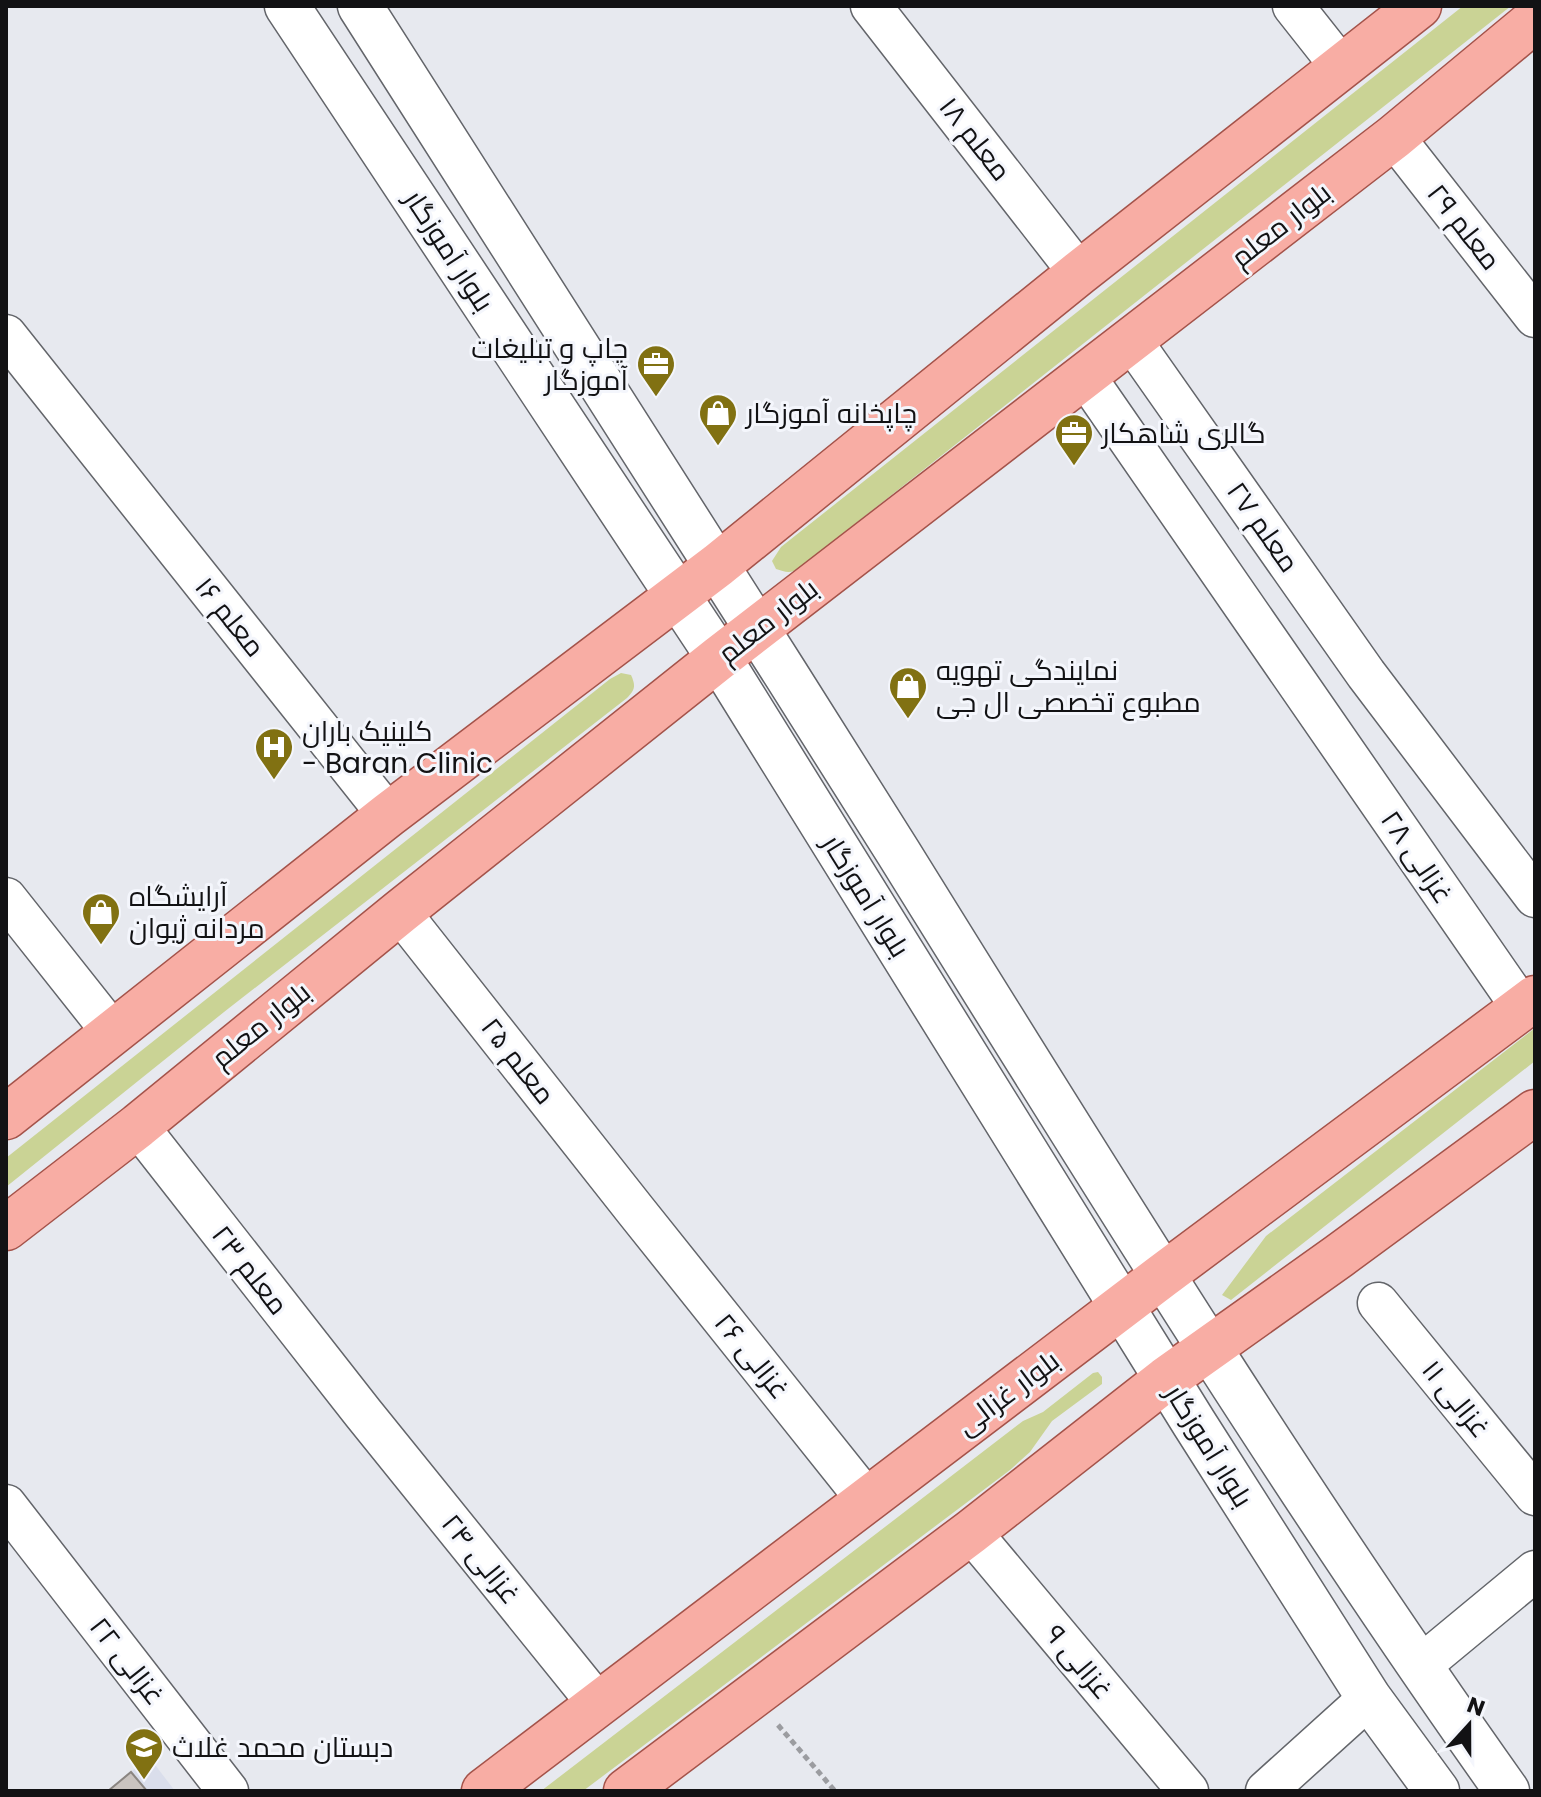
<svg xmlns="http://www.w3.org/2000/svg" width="1541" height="1797" font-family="Poppins,Cairo,sans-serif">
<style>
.built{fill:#dadeeb}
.green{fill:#cad395}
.building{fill:#c9c3bf;stroke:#8a8581;stroke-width:2}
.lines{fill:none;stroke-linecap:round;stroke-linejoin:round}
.street-casing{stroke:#63656a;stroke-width:43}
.secondary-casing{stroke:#63656a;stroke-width:47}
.primary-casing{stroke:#a4534a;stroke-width:47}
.path{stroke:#9b9ca0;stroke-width:5;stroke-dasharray:6 4;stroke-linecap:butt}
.street{stroke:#fff;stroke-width:40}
.secondary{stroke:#fff;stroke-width:44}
.primary{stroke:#f8ada4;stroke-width:44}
.labels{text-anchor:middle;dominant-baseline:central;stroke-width:6;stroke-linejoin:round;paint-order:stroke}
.street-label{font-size:28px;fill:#121214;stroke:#f4f6fc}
.poi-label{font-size:28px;fill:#121214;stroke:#f4f6fc;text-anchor:start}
</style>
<rect width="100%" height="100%" fill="#e7e9ef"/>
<path class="built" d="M 149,1757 L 175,1791 L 108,1791 Z"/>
<path class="green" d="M 1463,6 L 1511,6 L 799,568 C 791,574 785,572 776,569 L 772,561 L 781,547 Z
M 621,673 L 631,675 C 636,686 635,690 627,698 L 224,1012 L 6,1187 L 6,1158 L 610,679 Z
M 1535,1028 L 1535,1061 L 1231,1300 L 1222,1295 L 1266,1236 Z
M 1098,1372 L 1102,1377 L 1102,1384 L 1052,1421 L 1030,1452 L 1010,1470 L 583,1791 L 541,1791 L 1023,1421 L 1043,1412 L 1093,1373 Z"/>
<path class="building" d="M 131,1772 L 147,1791 L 108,1791 Z"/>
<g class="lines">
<g class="street-casing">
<path id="street" d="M 871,6 L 1079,273
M 1293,6 L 1342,68
M 1394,137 L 1535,317
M 6,335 L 388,815
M 1132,341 L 1366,674 L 1535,897
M 1085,376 L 1522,1008
M 6,898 L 113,1033
M 400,912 L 636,1211 L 867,1500
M 138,1126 L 363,1413 L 598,1704
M 1378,1303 L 1535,1495
M 6,1505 L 228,1791
M 971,1532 L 1188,1791
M 1419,1667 L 1535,1571
M 1266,1791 L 1369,1698"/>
</g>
<g class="secondary-casing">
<path id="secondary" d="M 287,6 L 719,658 L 1194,1423 L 1369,1698 L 1437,1791
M 360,6 C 540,287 720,569 898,852 C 1095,1169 1291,1487 1507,1791"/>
</g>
<g class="primary-casing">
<path id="primary" d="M 6,1117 L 388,815 L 718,565 L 1079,273 L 1419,6
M 6,1228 L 138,1126 L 400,912 L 719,658 L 1394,137 L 1535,20
M 484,1791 L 1162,1276 L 1535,998
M 626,1791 L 971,1532 L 1166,1379 L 1339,1256 L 1535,1112"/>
</g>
<path class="path" d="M 778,1725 L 835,1791"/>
<use href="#street" class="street"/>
<use href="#secondary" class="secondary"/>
<use href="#primary" class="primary"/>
</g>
<defs>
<g id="office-pin" transform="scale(2)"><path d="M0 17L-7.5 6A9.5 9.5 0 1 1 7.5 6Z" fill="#817112" stroke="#f4f6fc"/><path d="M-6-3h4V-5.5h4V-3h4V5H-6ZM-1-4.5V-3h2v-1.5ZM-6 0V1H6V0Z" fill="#fff"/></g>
<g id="shop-pin" transform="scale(2)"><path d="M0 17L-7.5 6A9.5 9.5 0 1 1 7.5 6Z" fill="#817112" stroke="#f4f6fc"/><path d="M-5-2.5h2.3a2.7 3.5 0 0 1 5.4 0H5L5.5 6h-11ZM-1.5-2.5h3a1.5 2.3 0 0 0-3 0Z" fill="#fff"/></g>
<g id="hospital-pin" transform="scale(2)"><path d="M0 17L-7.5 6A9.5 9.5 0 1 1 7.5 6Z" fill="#817112" stroke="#f4f6fc"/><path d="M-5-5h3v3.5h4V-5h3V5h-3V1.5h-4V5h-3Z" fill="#fff"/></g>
<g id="school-pin" transform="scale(2)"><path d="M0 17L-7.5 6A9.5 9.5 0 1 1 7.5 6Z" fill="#817112" stroke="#f4f6fc"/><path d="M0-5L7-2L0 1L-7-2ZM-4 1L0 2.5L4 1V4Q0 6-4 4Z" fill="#fff"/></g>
</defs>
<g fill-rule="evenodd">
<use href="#office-pin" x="656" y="364"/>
<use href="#shop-pin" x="718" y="413"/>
<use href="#office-pin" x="1074" y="433"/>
<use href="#shop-pin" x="908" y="686"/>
<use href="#hospital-pin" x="274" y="747"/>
<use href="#shop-pin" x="101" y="912"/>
<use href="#school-pin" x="144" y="1747"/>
</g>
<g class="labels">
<g class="street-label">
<text transform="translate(975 139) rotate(52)">معلم ۱۸</text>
<text transform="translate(1281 225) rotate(-38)">بلوار معلم</text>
<text transform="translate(1464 227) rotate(52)">معلم ۲۹</text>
<text transform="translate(449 251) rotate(57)">بلوار آموزگار</text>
<text transform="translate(1263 527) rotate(55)">معلم ۲۷</text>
<text transform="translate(230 617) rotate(51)">معلم ۱۶</text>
<text transform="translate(768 621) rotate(-38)">بلوار معلم</text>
<text transform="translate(1417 857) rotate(56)">غزالی ۲۸</text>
<text transform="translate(866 896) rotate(58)">بلوار آموزگار</text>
<text transform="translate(261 1025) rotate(-39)">بلوار معلم</text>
<text transform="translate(518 1061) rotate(52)">معلم ۲۵</text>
<text transform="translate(250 1270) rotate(52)">معلم ۲۳</text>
<text transform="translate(752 1356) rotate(51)">غزالی ۲۶</text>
<text transform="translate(1008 1393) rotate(-37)">بلوار غزالی</text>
<text transform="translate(1456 1399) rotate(51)">غزالی ۱۱</text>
<text transform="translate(1209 1446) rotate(58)">بلوار آموزگار</text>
<text transform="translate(481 1559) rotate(51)">غزالی ۲۴</text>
<text transform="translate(127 1661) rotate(52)">غزالی ۲۲</text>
<text transform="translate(1079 1662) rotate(50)">غزالی ۹</text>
</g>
<g class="poi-label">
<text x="628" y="348" text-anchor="end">چاپ و تبلیغات<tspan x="628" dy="32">آموزگار</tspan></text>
<text x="746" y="413">چاپخانه آموزگار</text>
<text x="1102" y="433">گالری شاهکار</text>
<text x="936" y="670">نمایندگی تهویه<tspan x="936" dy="32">مطبوع تخصصی ال جی</tspan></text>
<text x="302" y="731">کلینیک باران<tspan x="302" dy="32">- Baran Clinic</tspan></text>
<text x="129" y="896">آرایشگاه<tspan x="129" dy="32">مردانه ژیوان</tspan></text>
<text x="172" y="1747">دبستان محمد غلاث</text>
</g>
</g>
<rect width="1541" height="1797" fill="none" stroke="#121214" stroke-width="16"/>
<g transform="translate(1469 1725) rotate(21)" stroke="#f4f6fc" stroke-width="6" paint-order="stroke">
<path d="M0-6L14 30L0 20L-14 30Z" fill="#121214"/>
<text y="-12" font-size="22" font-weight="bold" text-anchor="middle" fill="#121214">N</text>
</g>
</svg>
